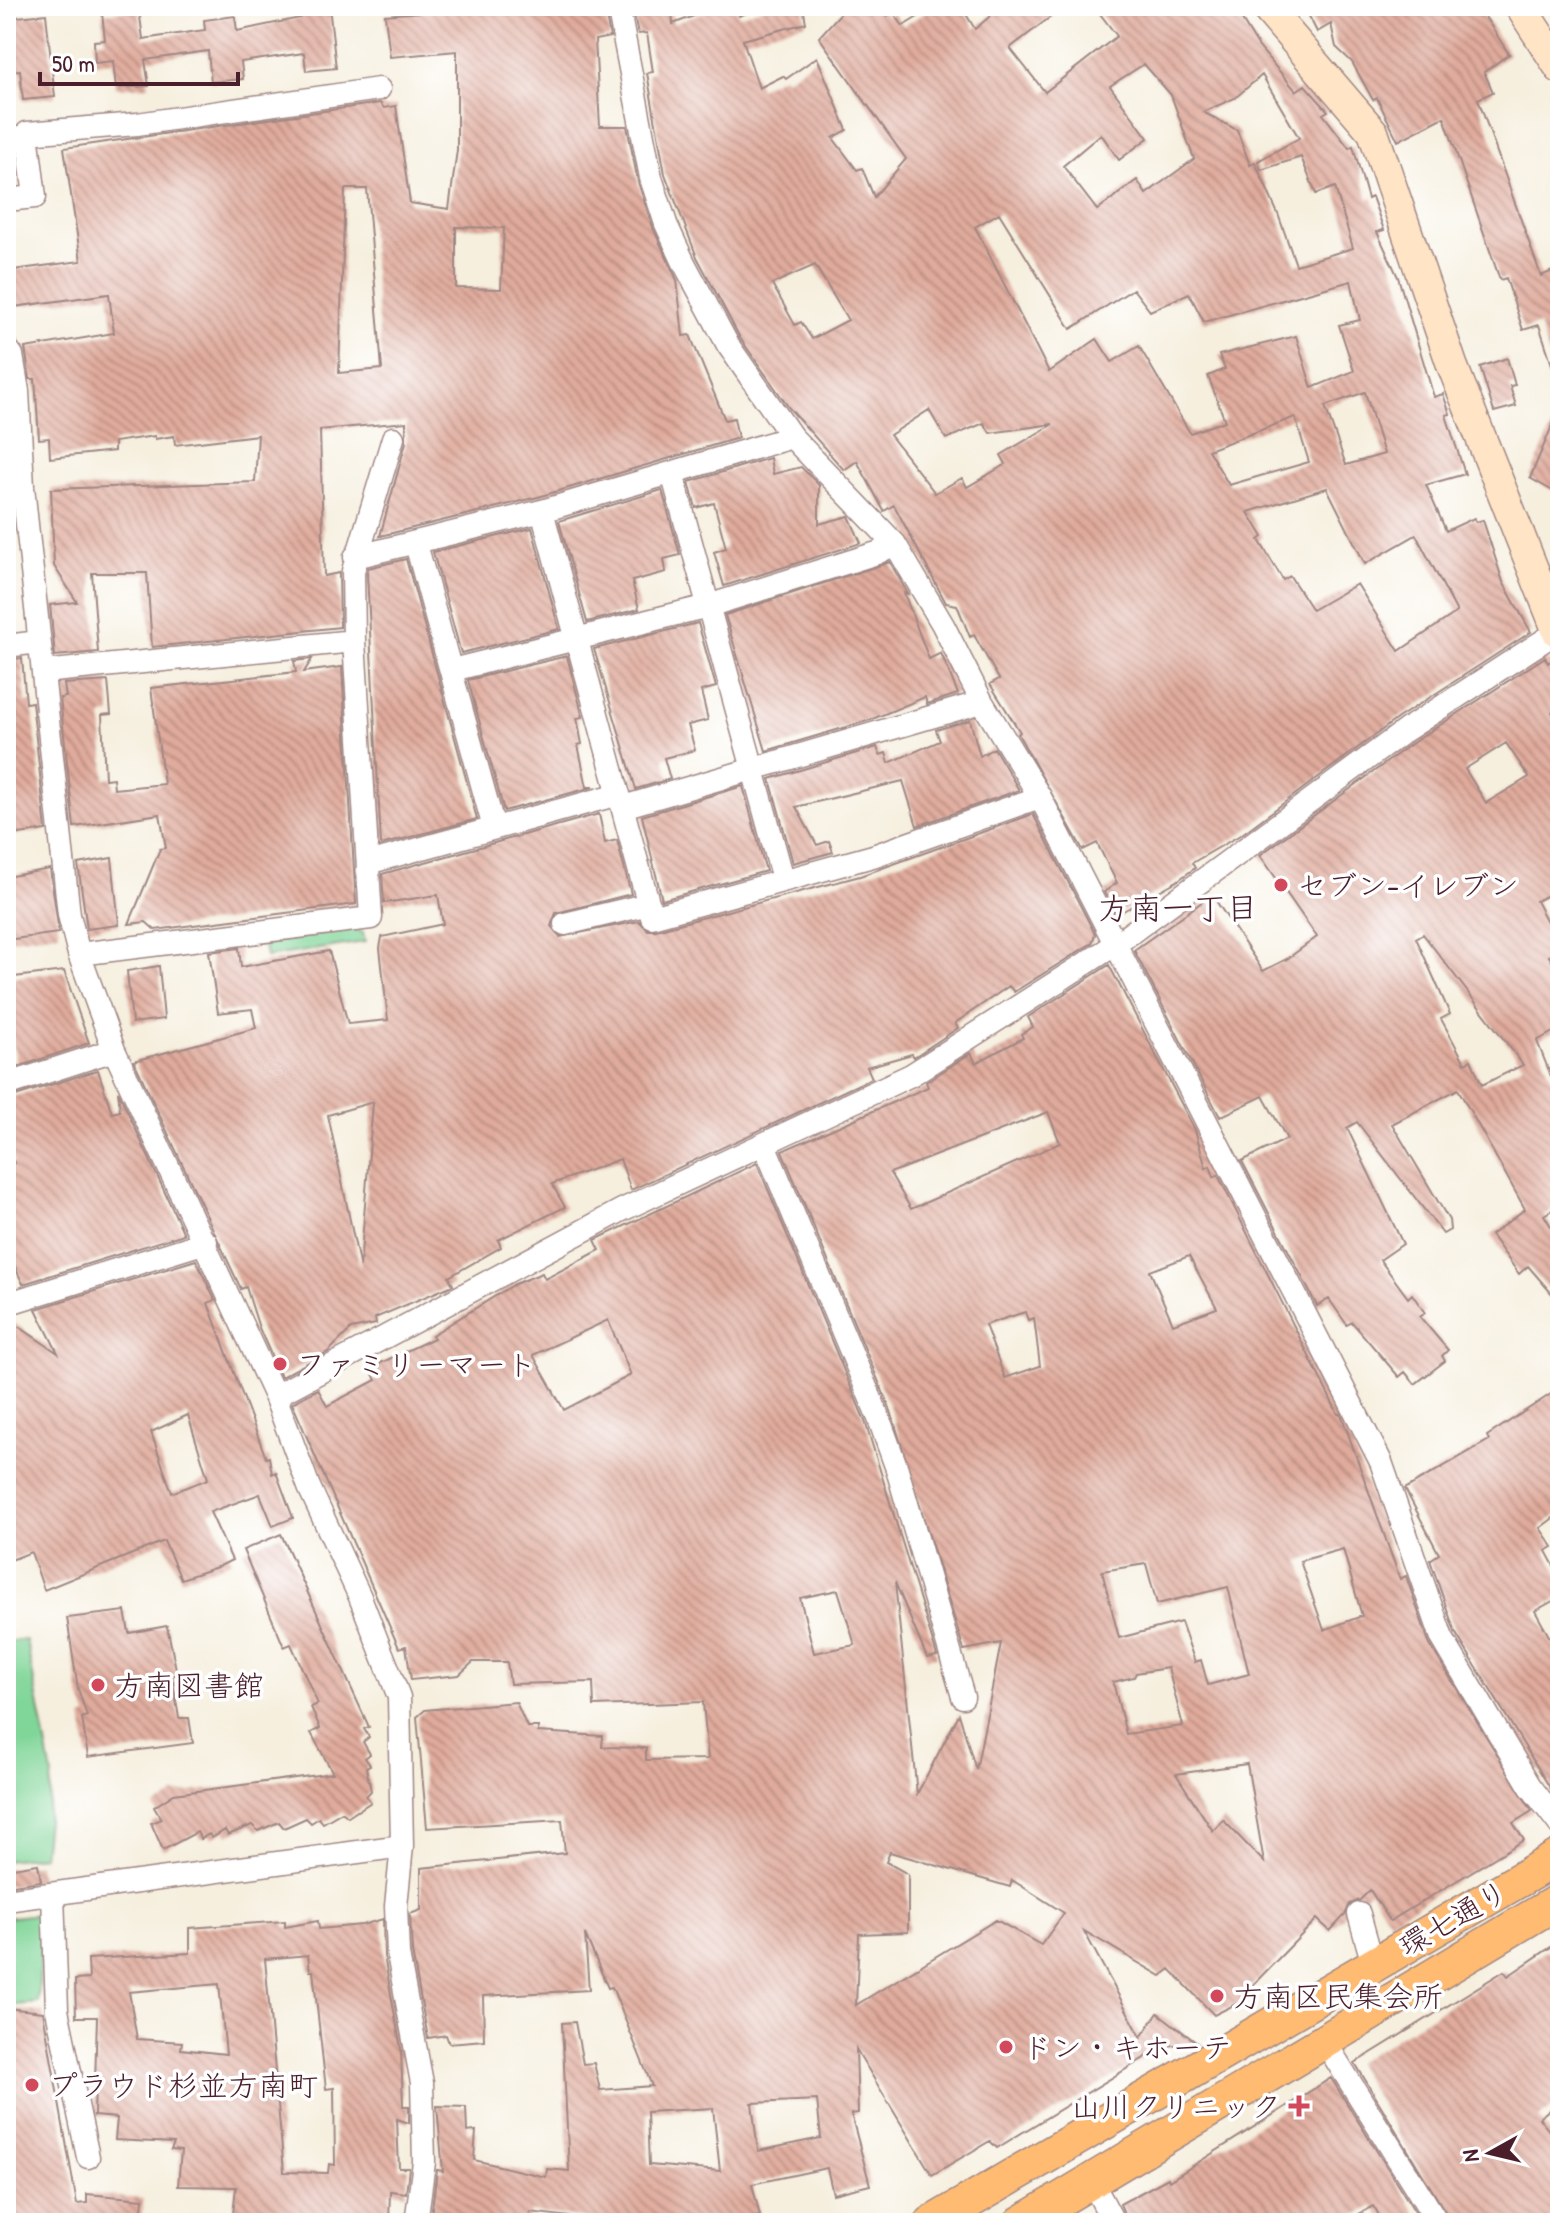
<svg xmlns="http://www.w3.org/2000/svg" width="1566" height="2229" font-family="'Patrick Hand','Klee One',sans-serif">
<style>
.green{fill:#80d598;stroke:#657a62;stroke-width:2}
.building{fill:url(#building-back-hatch);fill-rule:evenodd}
.lines{fill:none;stroke-linecap:round;stroke-linejoin:round}
.street-casing{stroke:#a08784;stroke-width:25}
.secondary-casing{stroke:#a08784;stroke-width:33}
.primary-casing{stroke:#a08784;stroke-width:37}
.street{stroke:#fff;stroke-width:22}
.secondary{stroke:#ffe4c6;stroke-width:30}
.primary{stroke:#ffbb71;stroke-width:34}
.poi-dot{fill:#d1495b;stroke:#fff;stroke-width:3}
.labels{text-anchor:middle;dominant-baseline:central;stroke-width:7;stroke-linejoin:round;paint-order:stroke}
.poi-label{font-size:30px;fill:#4a1f2b;stroke:#fff;text-anchor:start}
.street-label{font-size:30px;fill:#4a1f2b;stroke:#fff}
.neighbourhood-label{font-size:32px;fill:#4a1f2b;stroke:#fff}
</style>
<defs>
<pattern id="building-back-hatch" width="6" height="6" patternUnits="userSpaceOnUse" patternTransform="scale(2)"><rect width="6" height="6" fill="#e0ab9c"/><path d="M-1 5l2 2M0 0l6 6M5-1l2 2" fill="none" stroke="#b88b7f"/></pattern>
</defs>
<rect width="100%" height="100%" fill="#fff"/>
<filter id="ink" filterUnits="userSpaceOnUse"><feTurbulence type="fractalNoise" baseFrequency=".0125" numOctaves="2"/><feDisplacementMap in="SourceGraphic" scale="16" xChannelSelector="R" yChannelSelector="G"/><feConvolveMatrix kernelMatrix="1 2 1 2 8 2 1 2 1" color-interpolation-filters="sRGB"/></filter>
<filter id="wash" filterUnits="userSpaceOnUse"><feTurbulence type="fractalNoise" baseFrequency=".006" numOctaves="4" result="noise"/><feDisplacementMap in="SourceGraphic" scale="32" xChannelSelector="R" yChannelSelector="G"/><feGaussianBlur stdDeviation="1.8" result="paint"/><feColorMatrix in="noise" values="0 0 0 0 0 0 0 0 0 0 0 0 0 0 0 0 0 1.4 0 .05"/><feComposite in="paint" operator="in"/></filter>
<g filter="url(#wash)">
<rect width="100%" height="100%" fill="#f6efde"/>
<path class="green" d="M 11,128 L 16,190 L 6,191 L 6,129 Z
M 354,928 L 363,933 L 365,942 L 266,957 L 263,940 Z
M 26,1640 L 52,1774 L 43,1856 L 6,1860 L 6,1642 Z
M 37,1914 L 41,1945 L 38,2003 L 6,2006 L 6,1918 Z"/>
<g id="blocks">
<path class="building" d="M 298,6 L 329,6 L 336,68 L 306,71 L 304,53 L 241,62 L 243,79 L 211,82 L 208,51 L 145,60 L 149,86 L 116,88 L 113,61 L 95,63 L 94,41 L 105,40 L 102,13 L 139,9 L 143,39 L 205,30 L 204,20 L 235,16 L 237,31 L 300,18 Z
M 456,6 L 527,6 L 528,14 L 604,6 L 610,37 L 595,40 L 600,126 L 627,126 L 638,182 L 653,228 L 677,280 L 683,336 L 690,335 L 725,420 L 734,418 L 738,438 L 538,497 L 380,536 L 406,442 L 406,422 L 320,430 L 324,576 L 339,573 L 340,627 L 152,647 L 147,573 L 92,573 L 98,652 L 55,656 L 50,605 L 77,602 L 54,566 L 51,489 L 255,482 L 258,435 L 175,445 L 174,436 L 155,439 L 155,436 L 114,442 L 114,451 L 50,458 L 49,438 L 39,439 L 35,379 L 30,379 L 25,348 L 114,333 L 109,294 L 6,308 L 6,271 L 81,261 L 64,148 L 380,103 L 384,108 L 396,106 L 410,203 L 449,209 L 457,150 L 457,51 L 390,57 L 385,15 L 456,9 ZM 345,189 L 367,189 L 382,369 L 339,373 ZM 456,227 L 504,228 L 501,289 L 456,288 Z
M 632,6 L 665,6 L 665,10 L 672,9 L 673,24 L 720,6 L 736,6 L 739,16 L 767,6 L 803,6 L 806,23 L 743,40 L 759,88 L 783,76 L 786,79 L 817,57 L 847,130 L 833,138 L 857,170 L 862,168 L 874,197 L 906,159 L 819,37 L 847,6 L 880,6 L 887,16 L 893,12 L 903,26 L 936,6 L 961,6 L 975,29 L 1002,6 L 1065,6 L 1010,48 L 1045,92 L 1117,36 L 1094,6 L 1247,6 L 1249,14 L 1242,20 L 1258,46 L 1296,91 L 1305,85 L 1328,111 L 1323,114 L 1349,148 L 1353,146 L 1368,199 L 1372,197 L 1384,230 L 1377,232 L 1398,277 L 1434,397 L 1443,394 L 1450,414 L 1446,415 L 1465,474 L 1426,485 L 1446,531 L 1474,518 L 1476,522 L 1483,520 L 1503,582 L 1531,632 L 1398,718 L 1242,834 L 1192,863 L 1195,868 L 1177,881 L 1116,915 L 1104,892 L 1117,883 L 1097,843 L 1083,850 L 1018,734 L 1020,732 L 990,684 L 999,679 L 974,635 L 970,637 L 957,605 L 946,603 L 894,505 L 884,511 L 857,461 L 844,470 L 789,408 L 740,338 L 697,257 L 665,174 L 647,73 L 653,72 L 647,33 L 638,34 ZM 1144,64 L 1171,95 L 1194,159 L 1146,194 L 1137,180 L 1097,210 L 1063,166 L 1101,134 L 1119,160 L 1148,138 L 1110,86 ZM 1262,75 L 1299,138 L 1258,161 L 1261,170 L 1301,157 L 1316,194 L 1335,187 L 1353,248 L 1296,265 L 1278,214 L 1255,162 L 1250,165 L 1237,130 L 1203,112 L 1235,98 ZM 999,213 L 1071,329 L 1133,289 L 1150,311 L 1189,293 L 1204,322 L 1351,281 L 1360,320 L 1339,325 L 1354,371 L 1312,388 L 1296,336 L 1219,355 L 1225,369 L 1208,376 L 1225,421 L 1190,433 L 1139,346 L 1112,362 L 1097,339 L 1049,372 L 975,227 ZM 815,265 L 848,320 L 812,339 L 801,322 L 795,325 L 772,284 ZM 1365,392 L 1384,454 L 1346,465 L 1325,406 ZM 929,410 L 946,439 L 984,423 L 990,433 L 1053,424 L 1001,455 L 1006,464 L 967,487 L 962,478 L 935,493 L 890,435 ZM 1295,417 L 1309,462 L 1229,485 L 1208,450 ZM 1327,488 L 1365,564 L 1416,535 L 1457,612 L 1399,651 L 1357,584 L 1312,610 L 1290,576 L 1283,580 L 1259,540 L 1263,537 L 1248,512 Z
M 1321,6 L 1478,6 L 1509,54 L 1484,72 L 1493,92 L 1478,99 L 1541,276 L 1560,268 L 1560,376 L 1556,377 L 1539,325 L 1523,330 L 1506,278 L 1500,280 L 1444,117 L 1398,141 L 1377,98 L 1373,100 L 1352,62 L 1336,47 L 1331,24 L 1317,32 L 1308,14 Z
M 46,14 L 55,97 L 23,100 L 20,70 L 6,72 L 6,49 L 11,48 L 8,18 Z
M 1507,358 L 1515,385 L 1510,386 L 1516,406 L 1494,412 L 1480,367 Z
M 1560,407 L 1560,495 L 1530,478 Z
M 770,458 L 773,474 L 801,467 L 819,485 L 819,524 L 849,516 L 861,543 L 724,586 L 714,552 L 726,548 L 714,503 L 696,508 L 689,482 Z
M 662,490 L 680,555 L 664,559 L 666,572 L 632,581 L 639,609 L 587,622 L 559,521 Z
M 532,528 L 559,629 L 461,653 L 433,552 Z
M 406,559 L 477,819 L 381,845 L 367,573 L 368,568 Z
M 890,562 L 908,594 L 904,593 L 929,659 L 941,653 L 958,694 L 927,704 L 925,697 L 870,720 L 766,751 L 725,615 Z
M 698,623 L 716,687 L 701,691 L 708,720 L 688,725 L 695,750 L 664,758 L 670,779 L 636,789 L 594,649 Z
M 1560,654 L 1560,706 L 1552,712 L 1560,725 L 1560,889 L 1536,901 L 1560,946 L 1560,950 L 1549,956 L 1560,974 L 1560,1028 L 1537,1041 L 1560,1099 L 1560,1205 L 1544,1215 L 1560,1241 L 1560,1303 L 1528,1266 L 1519,1274 L 1491,1235 L 1525,1209 L 1458,1089 L 1392,1124 L 1449,1220 L 1450,1230 L 1443,1234 L 1357,1122 L 1347,1128 L 1403,1244 L 1380,1260 L 1408,1298 L 1412,1294 L 1425,1313 L 1420,1317 L 1448,1350 L 1442,1356 L 1445,1361 L 1415,1384 L 1405,1372 L 1399,1377 L 1352,1322 L 1347,1325 L 1329,1299 L 1317,1306 L 1242,1161 L 1287,1139 L 1263,1096 L 1220,1117 L 1134,950 L 1212,895 L 1263,971 L 1287,959 L 1317,937 L 1260,855 L 1414,742 L 1545,657 L 1548,663 ZM 1506,743 L 1529,777 L 1486,803 L 1465,769 ZM 1423,934 L 1499,1033 L 1523,1065 L 1482,1085 L 1471,1060 L 1465,1063 L 1441,1019 L 1450,1014 L 1416,938 Z
M 567,656 L 583,717 L 577,718 L 582,744 L 578,745 L 587,787 L 593,787 L 504,811 L 468,680 Z
M 22,658 L 26,703 L 32,702 L 46,830 L 6,836 L 6,660 Z
M 312,659 L 304,672 L 342,667 L 356,904 L 155,930 L 146,922 L 129,924 L 160,849 L 166,848 L 160,814 L 74,827 L 60,698 L 66,697 L 64,684 L 108,681 L 111,714 L 102,715 L 105,779 L 113,778 L 114,789 L 164,784 L 151,688 L 296,672 L 294,661 Z
M 970,720 L 980,756 L 994,748 L 1019,790 L 917,826 L 903,781 L 796,807 L 817,845 L 829,841 L 833,852 L 793,863 L 770,779 L 877,747 L 880,755 L 886,753 L 889,763 L 940,741 L 936,730 Z
M 743,786 L 766,871 L 662,900 L 642,816 Z
M 599,814 L 605,843 L 617,840 L 631,894 L 556,913 L 551,926 L 560,937 L 639,921 L 648,930 L 656,930 L 860,876 L 1033,814 L 1095,934 L 1092,943 L 1014,992 L 1009,986 L 955,1023 L 958,1028 L 914,1057 L 912,1054 L 867,1067 L 872,1078 L 631,1190 L 620,1159 L 552,1184 L 565,1207 L 498,1240 L 501,1247 L 449,1277 L 453,1285 L 375,1318 L 376,1324 L 351,1329 L 328,1352 L 281,1377 L 259,1328 L 246,1287 L 241,1289 L 134,1061 L 256,1028 L 252,1009 L 218,1013 L 209,952 L 239,948 L 241,967 L 329,951 L 348,1024 L 388,1020 L 380,948 L 382,937 L 443,924 L 438,895 L 384,903 L 382,874 ZM 373,1102 L 360,1268 L 328,1115 Z
M 112,858 L 119,925 L 87,929 L 78,864 Z
M 50,869 L 59,933 L 6,940 L 6,877 Z
M 1109,965 L 1195,1130 L 1206,1168 L 1210,1166 L 1214,1177 L 1218,1175 L 1338,1414 L 1341,1414 L 1400,1579 L 1406,1576 L 1430,1645 L 1532,1811 L 1513,1823 L 1524,1840 L 1390,1921 L 1370,1890 L 1360,1900 L 1350,1904 L 1345,1915 L 1330,1931 L 1317,1919 L 1245,1993 L 1250,1997 L 1214,2015 L 1170,1969 L 1161,1976 L 1084,1931 L 1141,2037 L 1158,2013 L 1197,2043 L 1164,2046 L 997,2148 L 990,2141 L 932,2175 L 856,2049 L 858,2113 L 851,2114 L 870,2185 L 833,2194 L 827,2168 L 752,2184 L 760,2216 L 731,2223 L 586,2223 L 587,2219 L 530,2212 L 528,2223 L 430,2223 L 437,2170 L 443,2171 L 437,2106 L 466,2107 L 467,2132 L 476,2131 L 474,2160 L 546,2177 L 547,2169 L 569,2171 L 562,2023 L 575,2022 L 583,2064 L 594,2063 L 600,2090 L 652,2086 L 612,1987 L 608,1988 L 585,1934 L 589,1990 L 483,1996 L 484,2040 L 449,2043 L 446,2035 L 428,2038 L 412,1952 L 410,1914 L 421,1910 L 421,1868 L 565,1853 L 562,1820 L 427,1828 L 417,1717 L 425,1710 L 516,1702 L 527,1727 L 538,1727 L 538,1732 L 603,1736 L 602,1747 L 646,1748 L 646,1760 L 708,1759 L 703,1702 L 594,1706 L 593,1682 L 510,1684 L 507,1662 L 473,1662 L 459,1675 L 411,1680 L 406,1646 L 399,1648 L 292,1403 L 318,1389 L 327,1406 L 376,1380 L 370,1368 L 434,1338 L 432,1335 L 515,1284 L 542,1273 L 545,1279 L 600,1250 L 595,1240 L 757,1163 L 865,1421 L 937,1656 L 927,1658 L 895,1582 L 917,1794 L 959,1714 L 976,1770 L 1001,1643 L 964,1650 L 891,1411 L 782,1151 L 928,1087 L 926,1082 L 971,1053 L 976,1063 L 1023,1038 L 1021,1034 L 1033,1027 L 1028,1017 ZM 1048,1112 L 1060,1143 L 911,1209 L 890,1173 ZM 1189,1256 L 1217,1308 L 1173,1324 L 1150,1271 ZM 1025,1312 L 1028,1320 L 1034,1318 L 1040,1366 L 1005,1378 L 985,1325 ZM 608,1320 L 631,1375 L 564,1410 L 533,1355 ZM 1343,1549 L 1362,1616 L 1324,1630 L 1300,1561 ZM 1146,1564 L 1157,1604 L 1228,1587 L 1249,1674 L 1208,1685 L 1201,1660 L 1195,1662 L 1181,1622 L 1119,1638 L 1102,1571 ZM 838,1590 L 855,1645 L 814,1653 L 800,1598 ZM 1168,1668 L 1183,1726 L 1126,1734 L 1113,1682 L 1134,1677 L 1136,1673 ZM 1247,1764 L 1264,1862 L 1223,1820 L 1213,1831 L 1176,1774 ZM 890,1852 L 1010,1887 L 1012,1880 L 1064,1913 L 1041,1945 L 996,1920 L 856,2005 L 859,1934 L 908,1932 L 908,1874 L 886,1862 ZM 817,2100 L 821,2138 L 758,2151 L 752,2103 ZM 713,2108 L 720,2171 L 649,2165 L 647,2112 Z
M 159,966 L 164,1019 L 132,1023 L 127,971 Z
M 64,971 L 89,1043 L 18,1067 L 6,1013 L 6,978 Z
M 98,1070 L 112,1113 L 120,1111 L 118,1091 L 184,1234 L 23,1284 L 6,1248 L 6,1165 L 14,1163 L 6,1143 L 6,1099 Z
M 196,1260 L 215,1300 L 208,1303 L 266,1458 L 269,1457 L 272,1474 L 276,1472 L 293,1518 L 273,1526 L 260,1494 L 210,1512 L 232,1560 L 220,1566 L 181,1579 L 164,1541 L 44,1590 L 31,1552 L 6,1562 L 6,1318 L 58,1353 L 36,1309 ZM 188,1415 L 208,1479 L 172,1493 L 151,1432 Z
M 1560,1388 L 1560,1513 L 1540,1528 L 1553,1547 L 1546,1551 L 1560,1577 L 1560,1597 L 1535,1611 L 1560,1656 L 1560,1793 L 1555,1796 L 1455,1632 L 1430,1560 L 1439,1554 L 1405,1489 L 1489,1440 L 1487,1436 Z
M 281,1534 L 369,1727 L 364,1729 L 369,1737 L 363,1742 L 370,1754 L 365,1758 L 370,1765 L 366,1767 L 371,1791 L 366,1796 L 371,1802 L 348,1817 L 342,1812 L 323,1823 L 319,1818 L 311,1823 L 306,1818 L 284,1828 L 279,1822 L 258,1831 L 252,1825 L 228,1835 L 225,1830 L 212,1838 L 209,1834 L 201,1839 L 197,1832 L 163,1850 L 151,1823 L 161,1819 L 154,1807 L 174,1794 L 333,1773 L 311,1733 L 320,1728 L 311,1707 L 318,1704 L 291,1644 L 284,1647 L 243,1550 Z
M 125,1611 L 129,1633 L 167,1626 L 177,1674 L 172,1676 L 179,1718 L 189,1718 L 193,1743 L 88,1757 L 82,1718 L 87,1716 L 78,1689 L 67,1618 Z
M 38,1864 L 41,1881 L 6,1886 L 6,1869 Z
M 383,1919 L 384,1956 L 401,2049 L 403,2106 L 409,2106 L 409,2123 L 397,2119 L 399,2168 L 409,2168 L 406,2193 L 390,2191 L 389,2223 L 232,2223 L 236,2187 L 178,2186 L 181,2151 L 171,2150 L 174,2143 L 115,2140 L 117,2118 L 94,2116 L 97,2017 L 76,2017 L 75,1980 L 89,1979 L 88,1959 L 190,1953 L 190,1928 L 285,1921 L 285,1927 L 318,1921 L 319,1929 L 362,1925 ZM 308,1955 L 310,1971 L 313,1971 L 326,2089 L 334,2088 L 335,2165 L 329,2164 L 328,2173 L 284,2172 L 265,1959 ZM 219,1984 L 226,2054 L 181,2049 L 182,2042 L 137,2039 L 129,1992 Z
M 1560,1941 L 1560,2101 L 1539,2118 L 1560,2145 L 1560,2223 L 1452,2223 L 1355,2063 L 1504,1971 L 1508,1976 Z
M 6,2008 L 43,2012 L 77,2204 L 87,2203 L 87,2194 L 143,2199 L 141,2223 L 6,2223 Z
M 1331,2078 L 1422,2223 L 1383,2223 L 1374,2206 L 1342,2223 L 1128,2223 L 1120,2204 L 1168,2178 L 1169,2181 Z"/>
</g>
</g>
<g filter="url(#ink)">
<use href="#blocks" fill-opacity="0" stroke="#a08784" stroke-width="2"/>
<g class="lines">
<g class="street-casing">
<path id="street" d="M 618,6 L 651,178 L 666,224 L 684,263 L 728,345 L 792,437 L 895,544 L 943,625 L 982,702 L 1040,797 L 1381,1462 L 1442,1638 L 1530,1786 L 1560,1825
M 6,200 L 35,197 L 27,133 L 137,124 L 379,89
M 6,347 L 12,355 L 18,391 L 23,487 L 69,915 L 79,954 L 114,1050 L 275,1396 L 309,1487 L 360,1597 L 399,1697 L 402,1846 L 396,1906 L 398,1954 L 422,2083 L 424,2162 L 416,2223
M 672,473 L 783,879
M 542,511 L 652,917 L 873,856 L 1040,797
M 416,544 L 494,828
M 355,557 L 542,511 L 792,437
M 6,646 L 39,642
M 452,670 L 708,606 L 877,553 L 895,544
M 43,672 L 354,641
M 623,807 L 982,702
M 368,863 L 619,794
M 565,924 L 649,904
M 79,954 L 371,918 L 354,641 L 353,571 L 393,438
M 6,1085 L 114,1050
M 764,1144 L 878,1416 L 897,1469 L 963,1697
M 6,1304 L 206,1242
M 275,1396 L 622,1210 L 911,1075 L 1116,944 L 1406,730 L 1560,630
M 53,1894 L 57,2010 L 88,2157
M 6,1900 L 402,1846
M 1359,1914 L 1373,1964
M 1325,2042 L 1438,2223
M 1091,2180 L 1114,2223"/>
</g>
<g class="secondary-casing">
<path id="secondary" d="M 1265,6 L 1373,132 L 1452,365 L 1558,632
M 1520,6 L 1560,68"/>
</g>
<g class="primary-casing">
<path id="primary" d="M 932,2223 L 1560,1856
M 1021,2223 L 1560,1900"/>
</g>
<use href="#street" class="street"/>
<use href="#secondary" class="secondary"/>
<use href="#primary" class="primary"/>
</g>
</g>
<g class="poi-dot">
<circle cx="1281" cy="885" r="8"/>
<circle cx="280" cy="1364" r="8"/>
<circle cx="98" cy="1685" r="8"/>
<circle cx="1217" cy="1996" r="8"/>
<circle cx="1006" cy="2047" r="8"/>
<circle cx="32" cy="2085" r="8"/>
<path d="M1295 2094h8v8h8v8h-8v8h-8v-8h-8v-8h8z"/>
</g>
<g class="labels">
<g class="poi-label">
<text x="1297" y="885">セブン-イレブン</text>
<text x="296" y="1364">ファミリーマート</text>
<text x="114" y="1685">方南図書館</text>
<text x="1233" y="1996">方南区民集会所</text>
<text x="1022" y="2047">ドン・キホーテ</text>
<text x="48" y="2085">プラウド杉並方南町</text>
<text x="1281" y="2106" text-anchor="end">山川クリニック</text>
</g>
<g class="street-label">
<text transform="translate(1453 1918) rotate(-30)">環七通り</text>
</g>
<g class="neighbourhood-label">
<text x="1178" y="907">方南一丁目</text>
</g>
</g>
<rect width="1566" height="2229" fill="none" stroke="#fff" stroke-width="32"/>
<g transform="translate(1490 2153) rotate(262)" stroke="#ffffff" stroke-width="6" paint-order="stroke">
<path d="M0-6L14 30L0 20L-14 30Z" fill="#4a1f2b"/>
<text y="-12" font-size="22" font-weight="bold" text-anchor="middle" fill="#4a1f2b">N</text>
</g>
<path d="M40 72v12h198v-12" fill="none" stroke="#4a1f2b" stroke-width="4"/>
<text x="52" y="72" font-size="24" fill="#4a1f2b" stroke="#ffffff" stroke-width="6" paint-order="stroke">50 m</text>
</svg>
